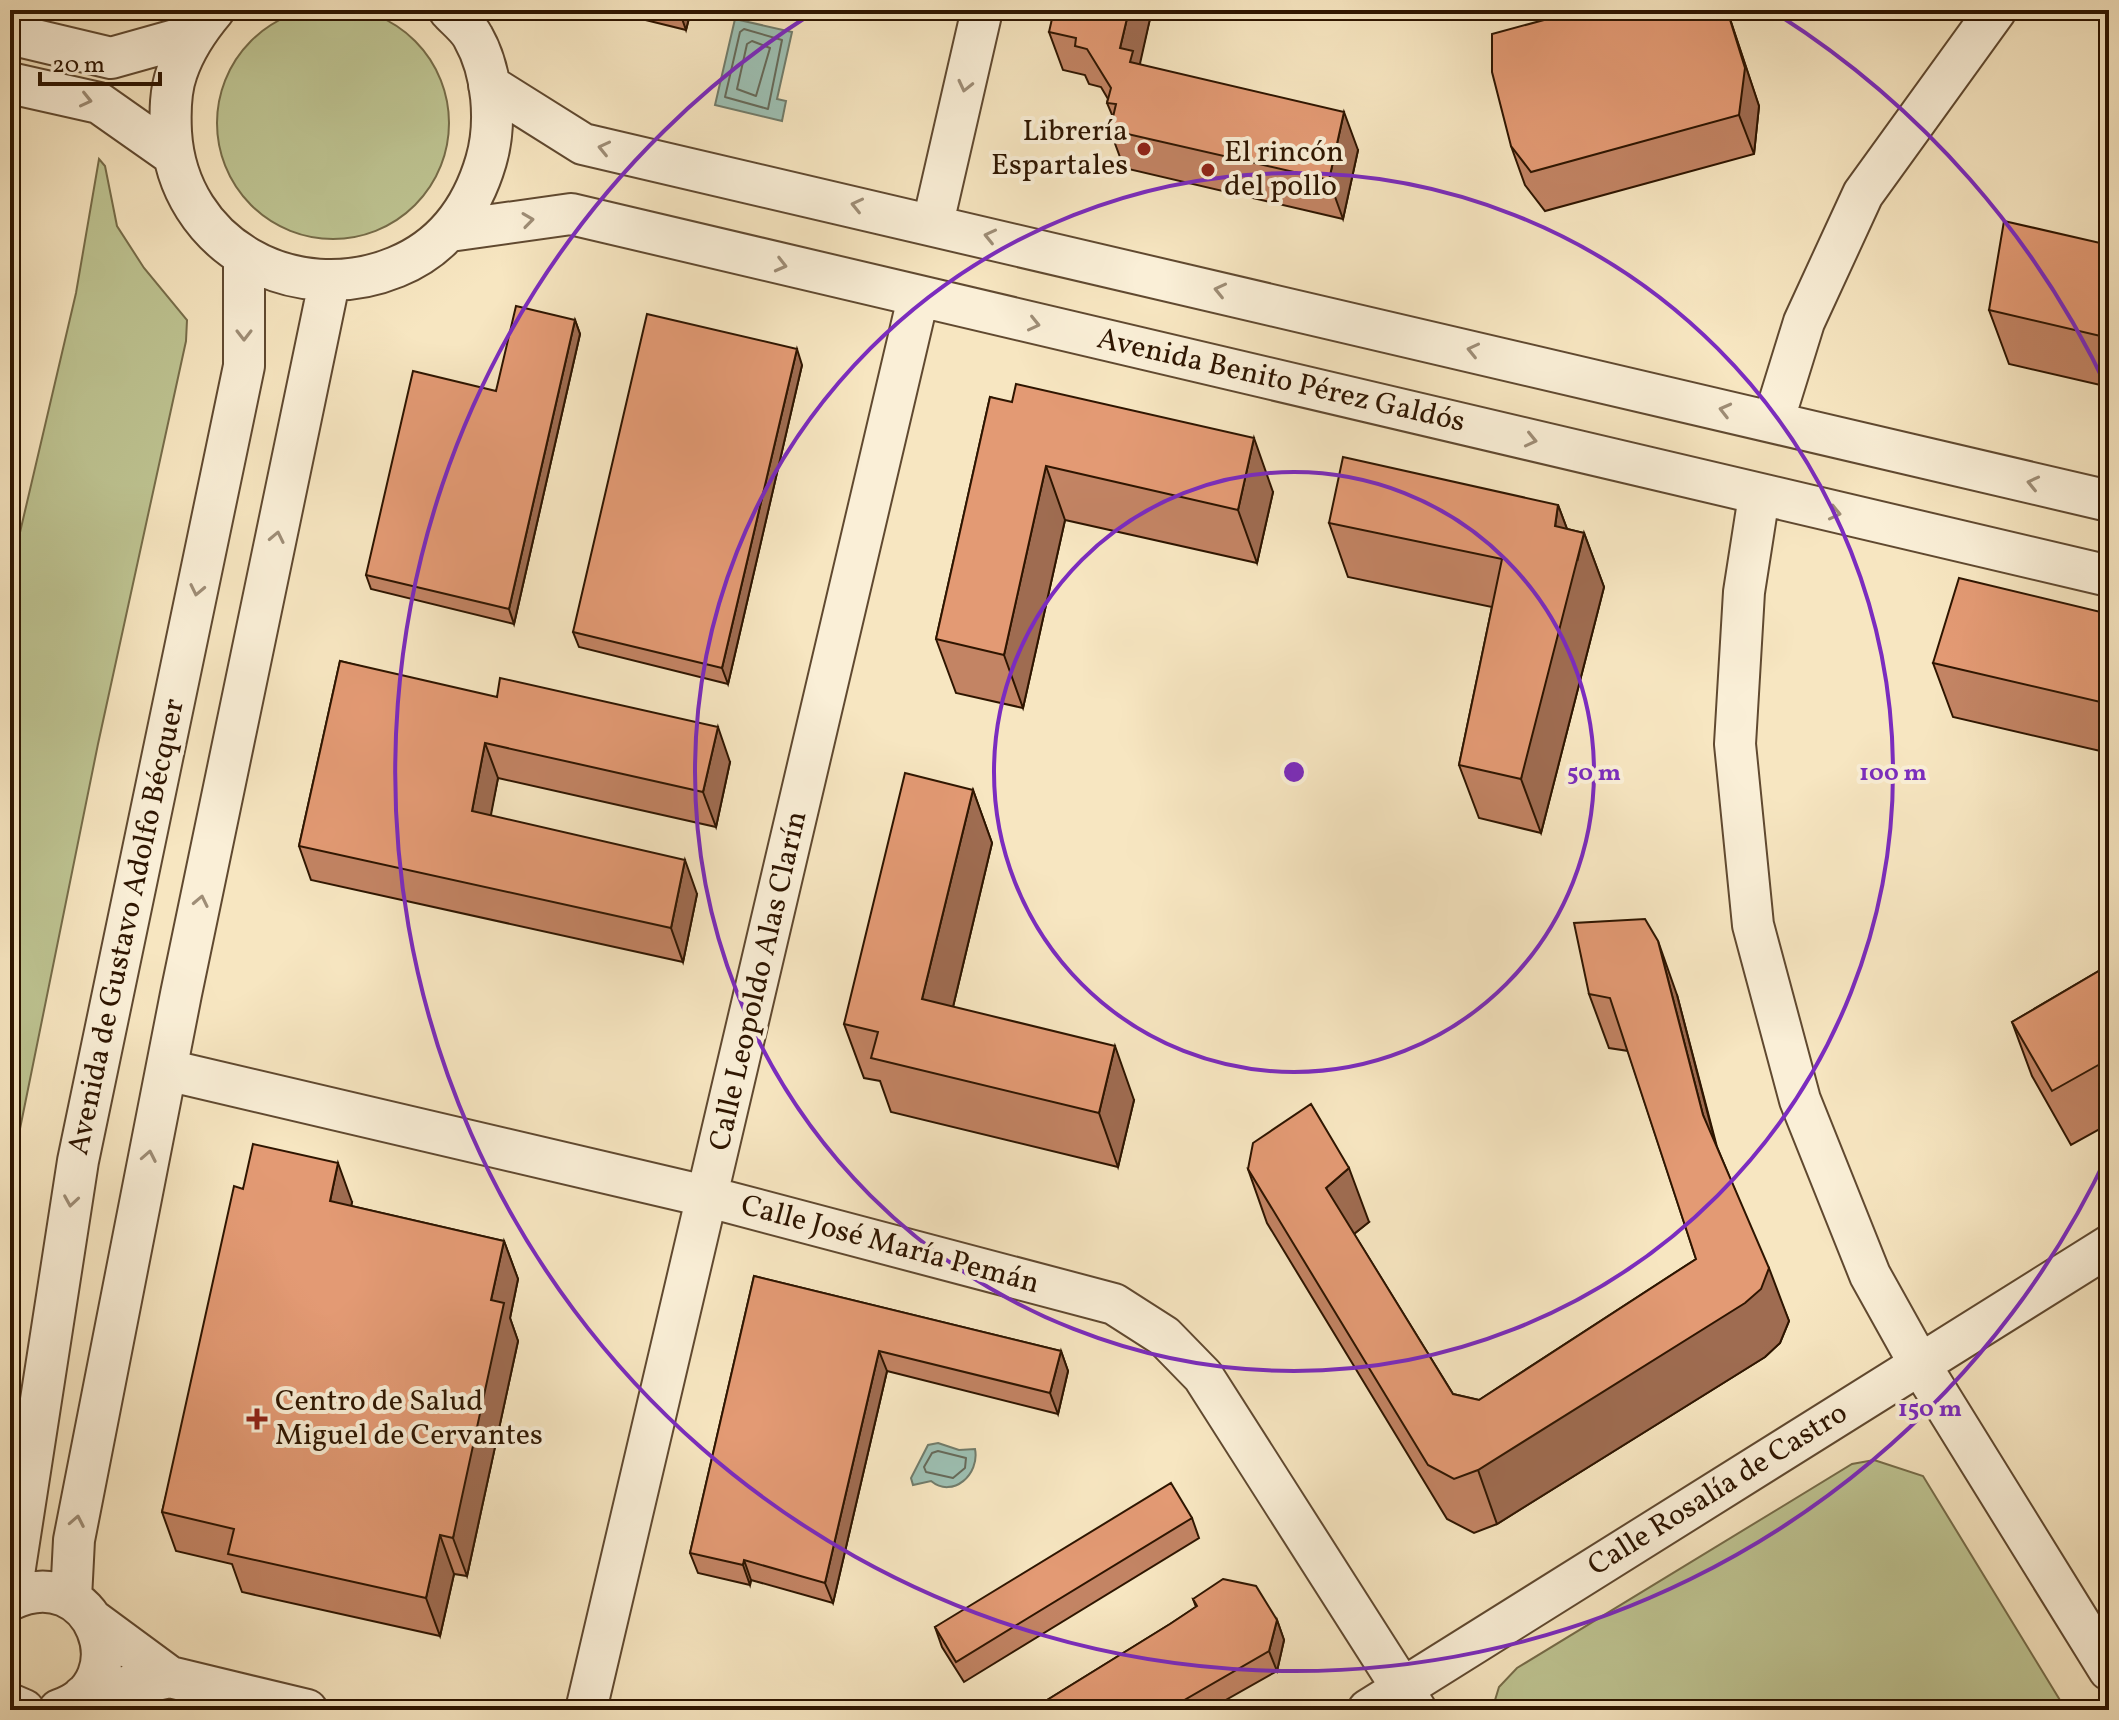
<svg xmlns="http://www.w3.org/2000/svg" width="2119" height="1720" font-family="Vollkorn,serif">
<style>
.green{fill:#bec492;stroke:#766c49;stroke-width:2}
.water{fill:#9dc0b3;stroke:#717c6b;stroke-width:2}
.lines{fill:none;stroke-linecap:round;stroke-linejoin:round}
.shore{stroke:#666a5a;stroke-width:2}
.minor-casing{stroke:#604930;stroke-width:44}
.minor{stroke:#faefd7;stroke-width:40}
.wall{fill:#c38464;stroke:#2e1500;stroke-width:2}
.shaded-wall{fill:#9f6c51;stroke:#2e1500;stroke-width:2}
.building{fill:#e39a74;stroke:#2e1500;stroke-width:2}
.oneway{stroke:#9e8d76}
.ring{fill:none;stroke:#7b2cbf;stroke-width:4}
.poi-dot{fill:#8f2418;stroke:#faefd7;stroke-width:3}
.labels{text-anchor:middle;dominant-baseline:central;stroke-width:8;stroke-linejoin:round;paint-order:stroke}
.poi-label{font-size:30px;fill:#2e1500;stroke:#faefd7;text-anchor:start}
.street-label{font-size:30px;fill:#2e1500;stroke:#faefd7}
.centre{fill:#7b2cbf;stroke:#faefd7;stroke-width:4}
.ring-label{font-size:24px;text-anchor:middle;font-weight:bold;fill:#7b2cbf;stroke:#faefd7;stroke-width:8;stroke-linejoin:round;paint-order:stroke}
</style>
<rect width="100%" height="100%" fill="#f7e6c1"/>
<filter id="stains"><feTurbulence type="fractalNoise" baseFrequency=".0025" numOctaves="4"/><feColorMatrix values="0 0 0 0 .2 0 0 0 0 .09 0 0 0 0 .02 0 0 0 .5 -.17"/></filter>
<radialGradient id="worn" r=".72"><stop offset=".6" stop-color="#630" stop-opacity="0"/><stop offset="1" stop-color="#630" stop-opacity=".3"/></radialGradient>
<path class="green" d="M217 123a116 116 0 1 1 232 0a116 116 0 1 1-232 0Z
M 99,159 L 105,166 L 117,226 L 144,268 L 187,320 L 186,341 L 98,744 L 10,1178 L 10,575 L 76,293 Z
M 1874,1460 L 1923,1476 L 2066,1710 L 1492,1710 L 1499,1687 L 1517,1668 L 1852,1464 Z"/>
<path class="water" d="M 735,19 L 792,32 L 777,99 L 786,101 L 782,121 L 715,105 Z
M 938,1443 L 959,1450 L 975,1449 C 980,1474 953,1499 931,1481 L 913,1485 L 911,1478 L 928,1445 Z"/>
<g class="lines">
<path class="shore" d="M 744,29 L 782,40 L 768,109 L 725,97 L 740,32 Z
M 752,41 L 770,48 L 756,96 L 737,89 L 747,44 Z
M 938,1451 L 966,1458 L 965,1468 L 953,1478 L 926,1472 L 924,1467 L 932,1453 Z"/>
<g class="minor-casing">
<path id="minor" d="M 214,10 C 198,29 185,48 177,72 C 170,91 170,112 171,132 C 178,246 294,309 396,267 C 443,248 472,209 486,161 C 497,123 493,72 473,37 C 468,27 456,18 449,10
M 10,34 L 111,58 L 193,35
M 10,83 L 99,103 L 173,155
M 489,85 L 583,144 L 2109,501
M 933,223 L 982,10
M 450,231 L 571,214 L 2109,576
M 1773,422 L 1804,322 L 1863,194 L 1996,10
M 1759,496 L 1744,592 L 1735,744 L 1753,925 L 1800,1100 L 1870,1275 L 1919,1363 L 2109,1670
M 167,1070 L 709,1197 L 1114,1304 L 1164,1336 L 1203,1376 L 1416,1710
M 71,1598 L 74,1540 L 181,994 L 329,283
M 10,1600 L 78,1161 L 244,366 L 244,257
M 10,1600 C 94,1559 141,1683 59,1710
M 94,1621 L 170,1677 L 307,1710
M 83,1696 L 170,1677
M 10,1704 L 24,1710
M 586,1710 L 918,298
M 1368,1710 L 2109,1246"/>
</g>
<use href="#minor" class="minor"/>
</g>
<path class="wall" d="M 605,10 L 691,10 L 686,30 Z
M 1152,10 L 1139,64 L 1358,150 L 1343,219 L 1124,168 L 1110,130 L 1113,117 L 1107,103 L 1108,99 L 1101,87 L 1089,84 L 1085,75 L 1063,70 L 1049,32 Z
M 1727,10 L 1759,106 L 1754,154 L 1545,211 L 1525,185 L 1511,146 Z
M 2109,245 L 2109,387 L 2009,364 L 1989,310 Z
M 575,320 L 580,334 L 514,624 L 371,589 L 366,575 L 496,391 Z
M 802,365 L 728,684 L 579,647 L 573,632 Z
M 990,397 L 1273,492 L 1257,563 L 1065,520 L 1023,708 L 956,693 L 936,639 Z
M 1558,505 L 1567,529 L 1584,533 L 1604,587 L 1541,833 L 1479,818 L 1459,765 L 1492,607 L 1348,577 L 1329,523 Z
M 2109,614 L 2109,753 L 1953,717 L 1933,663 Z
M 340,661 L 730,762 L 716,827 L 498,778 L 490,816 L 697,894 L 683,962 L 311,880 L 299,846 Z
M 973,790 L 992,843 L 953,1007 L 1134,1100 L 1118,1167 L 891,1112 L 880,1081 L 864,1078 L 844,1024 Z
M 2109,965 L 2109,1124 L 2071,1145 L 2032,1076 L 2012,1022 Z
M 1589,994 L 1677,995 L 1717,1147 L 1789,1321 L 1780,1343 L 1765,1357 L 1497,1524 L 1474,1533 L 1447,1519 L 1267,1223 L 1248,1169 L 1369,1222 L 1354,1234 L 1453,1394 L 1479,1400 L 1696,1259 L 1628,1051 L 1609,1048 Z
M 243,1189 L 352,1202 L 351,1206 L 504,1241 L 518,1279 L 510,1318 L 518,1341 L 467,1576 L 454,1574 L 440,1636 L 242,1592 L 232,1564 L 176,1551 L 162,1512 Z
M 754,1276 L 1061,1351 L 1068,1371 L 1058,1414 L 887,1371 L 833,1603 L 751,1580 L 750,1585 L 698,1573 L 690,1553 Z
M 1192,1518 L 1199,1538 L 964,1682 L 942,1647 L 935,1627 Z
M 1193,1599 L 1277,1620 L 1284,1640 L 1277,1671 L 1208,1710 L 1031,1710 L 1170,1624 L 1196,1607 Z"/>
<path class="shaded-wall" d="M 679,10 L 691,10 L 686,30 Z
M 1129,10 L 1152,10 L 1139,68 L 1147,89 L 1120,48 Z
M 1727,10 L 1759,106 L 1754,154 L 1739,115 Z
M 1344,112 L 1358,150 L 1343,219 L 1329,180 Z
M 575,320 L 580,334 L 514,624 L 509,609 Z
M 797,349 L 802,365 L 728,684 L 722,668 Z
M 1254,438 L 1273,492 L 1257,563 L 1238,510 Z
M 1046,466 L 1065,520 L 1023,708 L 1004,655 Z
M 1558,505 L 1578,558 L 1584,533 L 1604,587 L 1541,833 L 1521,779 Z
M 718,727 L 730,762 L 716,827 L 703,792 Z
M 485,743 L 498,778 L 485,846 L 472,811 Z
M 973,790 L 992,843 L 942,1053 L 922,999 Z
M 685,860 L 697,894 L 683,962 L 671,928 Z
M 1658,941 L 1677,995 L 1722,1169 L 1703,1115 Z
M 1115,1046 L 1134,1100 L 1118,1167 L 1099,1113 Z
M 338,1163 L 352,1202 L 344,1240 L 330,1201 Z
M 1349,1168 L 1369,1222 L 1345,1241 L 1326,1188 Z
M 504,1241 L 518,1279 L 510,1318 L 518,1341 L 467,1576 L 453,1538 L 491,1300 Z
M 1769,1268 L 1789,1321 L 1780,1343 L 1765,1357 L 1497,1524 L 1478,1470 Z
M 879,1351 L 887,1371 L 833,1603 L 825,1583 Z
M 1061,1351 L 1068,1371 L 1058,1414 L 1050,1393 Z
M 440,1535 L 454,1574 L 440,1636 L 426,1598 Z
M 744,1560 L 751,1580 L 750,1585 L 743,1565 Z
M 1277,1620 L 1284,1640 L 1277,1671 L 1269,1651 Z
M 1180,1701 L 1184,1710 L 1167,1710 Z"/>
<path class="building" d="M 1054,10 L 1129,10 L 1120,48 L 1133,51 L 1130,62 L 1344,112 L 1329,180 L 1110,130 L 1116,104 L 1107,103 L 1111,88 L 1087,49 L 1075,46 L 1076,38 L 1049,32 Z
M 1581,10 L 1727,10 L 1745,68 L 1739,115 L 1531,172 L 1511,146 L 1492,72 L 1492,34 Z
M 2004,221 L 2109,245 L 2109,338 L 1989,310 Z
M 516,306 L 575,320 L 509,609 L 366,575 L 413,371 L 496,391 Z
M 647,314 L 797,349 L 722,668 L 573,632 Z
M 1016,384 L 1254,438 L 1238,510 L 1046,466 L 1004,655 L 936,639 L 990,397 L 1012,402 Z
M 1343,457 L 1558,505 L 1555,526 L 1584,533 L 1521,779 L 1459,765 L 1502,559 L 1329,523 Z
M 1959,578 L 2109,614 L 2109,704 L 1933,663 Z
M 340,661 L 497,697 L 500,678 L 718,727 L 703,792 L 485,743 L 472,811 L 685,860 L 671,928 L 299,846 Z
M 905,773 L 973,790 L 922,999 L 1115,1046 L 1099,1113 L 871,1058 L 878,1032 L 844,1024 Z
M 1645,919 L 1658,941 L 1703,1115 L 1769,1268 L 1761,1289 L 1745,1303 L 1478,1470 L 1454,1479 L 1428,1465 L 1248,1169 L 1253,1143 L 1311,1104 L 1349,1168 L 1326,1188 L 1453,1394 L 1479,1400 L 1696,1259 L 1610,998 L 1589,994 L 1574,923 Z
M 2109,965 L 2109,1059 L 2052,1091 L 2012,1022 Z
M 253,1144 L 338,1163 L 330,1201 L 504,1241 L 491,1300 L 504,1303 L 453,1538 L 440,1535 L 426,1598 L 228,1554 L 234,1529 L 162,1512 L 234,1186 L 243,1189 Z
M 754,1276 L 1061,1351 L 1050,1393 L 879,1351 L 825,1583 L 744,1560 L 743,1565 L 690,1553 Z
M 1171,1483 L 1192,1518 L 956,1662 L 935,1627 Z
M 1223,1579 L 1256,1586 L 1277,1620 L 1269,1651 L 1167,1710 L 1031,1710 L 1170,1624 L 1197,1606 L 1193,1599 Z"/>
<defs><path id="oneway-chevron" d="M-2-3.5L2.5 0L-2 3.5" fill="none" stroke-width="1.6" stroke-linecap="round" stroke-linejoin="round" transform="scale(2)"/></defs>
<g class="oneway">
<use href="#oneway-chevron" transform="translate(965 86) rotate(103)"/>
<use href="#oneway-chevron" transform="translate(86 100) rotate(13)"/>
<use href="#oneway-chevron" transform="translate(604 148) rotate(-167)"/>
<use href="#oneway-chevron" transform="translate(857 205) rotate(-167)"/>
<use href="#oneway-chevron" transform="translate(528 220) rotate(-8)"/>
<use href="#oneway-chevron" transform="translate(990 236) rotate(-167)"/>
<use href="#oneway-chevron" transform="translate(781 265) rotate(14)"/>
<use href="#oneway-chevron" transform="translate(1220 290) rotate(-167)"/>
<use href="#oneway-chevron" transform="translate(1034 324) rotate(13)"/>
<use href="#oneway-chevron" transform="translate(244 335) rotate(90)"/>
<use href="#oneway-chevron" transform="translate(1473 350) rotate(-167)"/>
<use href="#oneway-chevron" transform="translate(1725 410) rotate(-166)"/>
<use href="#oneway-chevron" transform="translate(1531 440) rotate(13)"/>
<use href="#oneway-chevron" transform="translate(2033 483) rotate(-167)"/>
<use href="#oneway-chevron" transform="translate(1835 513) rotate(13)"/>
<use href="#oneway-chevron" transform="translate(277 537) rotate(-78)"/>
<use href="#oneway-chevron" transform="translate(197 590) rotate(102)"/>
<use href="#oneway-chevron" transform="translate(201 901) rotate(-78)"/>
<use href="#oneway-chevron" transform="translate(149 1156) rotate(-79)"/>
<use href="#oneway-chevron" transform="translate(71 1201) rotate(99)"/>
<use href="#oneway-chevron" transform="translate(77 1521) rotate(-79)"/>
</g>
<g class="ring">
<circle cx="1294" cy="772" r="300"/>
<circle cx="1294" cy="772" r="599"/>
<path d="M2109 1152A899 899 0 1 1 811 14M1777 14A899 899 0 0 1 2109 392"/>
</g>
<g class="poi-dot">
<circle cx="1144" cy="149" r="8"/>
<circle cx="1208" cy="170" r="8"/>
<path d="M253 1407h8v8h8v8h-8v8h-8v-8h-8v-8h8z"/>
</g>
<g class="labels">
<g class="poi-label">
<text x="1128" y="132" text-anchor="end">Librería<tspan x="1128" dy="34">Espartales</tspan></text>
<text x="1224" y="153">El rincón<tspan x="1224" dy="34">del pollo</tspan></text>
<text x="275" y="1402">Centro de Salud<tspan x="275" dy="34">Miguel de Cervantes</tspan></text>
</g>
<g class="street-label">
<text transform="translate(1281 381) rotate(13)">Avenida Benito Pérez Galdós</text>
<text transform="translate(127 927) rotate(-78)">Avenida de Gustavo Adolfo Bécquer</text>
<text transform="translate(759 981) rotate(-77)">Calle Leopoldo Alas Clarín</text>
<text transform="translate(890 1245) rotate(15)">Calle José María Pemán</text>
<text transform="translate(1718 1490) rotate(-32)">Calle Rosalía de Castro</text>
</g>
</g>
<circle cx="1294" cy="772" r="12" class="centre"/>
<g class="ring-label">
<text x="1594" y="780">50 m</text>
<text x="1893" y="780">100 m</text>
<text x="1930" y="1416">150 m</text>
</g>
<rect width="2119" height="1720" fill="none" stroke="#f7e6c1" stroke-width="40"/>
<rect x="12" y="12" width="2095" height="1696" fill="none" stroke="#2e1500" stroke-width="4"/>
<rect x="20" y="20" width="2079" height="1680" fill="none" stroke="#2e1500" stroke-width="2"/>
<path d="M40 72v12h120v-12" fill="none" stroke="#2e1500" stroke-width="4"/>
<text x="52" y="72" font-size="24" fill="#2e1500" stroke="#faefd7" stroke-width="6" paint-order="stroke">20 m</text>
<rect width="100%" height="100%" filter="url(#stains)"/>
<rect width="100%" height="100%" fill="url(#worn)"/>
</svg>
